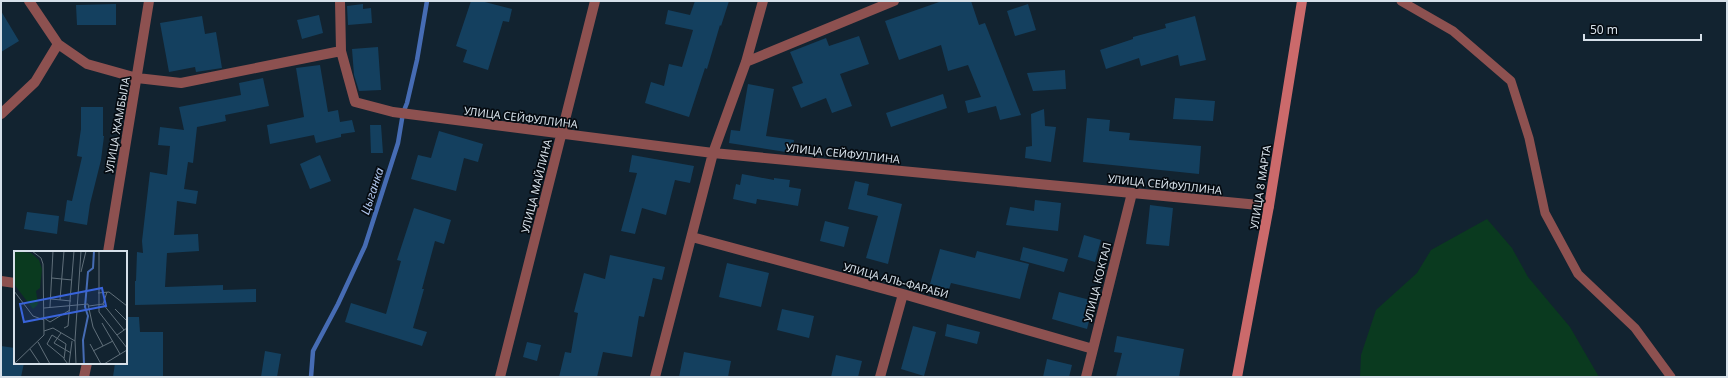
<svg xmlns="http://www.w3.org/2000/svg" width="1728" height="378" font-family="'Noto Sans',sans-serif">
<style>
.grass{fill:#0a3a1f}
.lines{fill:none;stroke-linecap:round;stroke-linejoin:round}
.stream{stroke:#466cb4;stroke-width:4.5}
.building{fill:#14405f}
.lane{stroke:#8d5150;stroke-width:9}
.street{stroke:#8d5150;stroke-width:10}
.secondary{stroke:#cb6a6b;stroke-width:10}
.labels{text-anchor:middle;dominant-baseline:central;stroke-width:3.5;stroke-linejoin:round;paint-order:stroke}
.street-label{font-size:11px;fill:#d6e0e9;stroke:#050b11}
.water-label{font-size:12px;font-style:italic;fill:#afc5ec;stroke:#050b11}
.inset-river{fill:none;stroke:#466cb4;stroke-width:2}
.inset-road{fill:none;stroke:#606f7a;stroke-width:1}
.view{fill:#3964db;fill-opacity:0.15;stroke:#3964db;stroke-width:2}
.inset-edge{fill:none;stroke:#d6e0e9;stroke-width:2}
</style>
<rect width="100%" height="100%" fill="#122330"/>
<path class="grass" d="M 1487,219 L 1512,248 L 1528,277 L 1570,327 L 1599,377 L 1360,377 L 1361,355 L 1376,310 L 1417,273 L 1431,250 Z"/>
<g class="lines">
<path class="stream" d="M 311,377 L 313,351 L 338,304 L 365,246 L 398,143 L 403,113 L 407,103 L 417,60 L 427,1"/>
</g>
<path class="building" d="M 471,1 L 481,1 L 512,9 L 509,22 L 503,21 L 488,70 L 463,62 L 467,50 L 456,46 Z
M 695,1 L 729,1 L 721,26 L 720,25 L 707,69 L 705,68 L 689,117 L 645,103 L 651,82 L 664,86 L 669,64 L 682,67 L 693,30 L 665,24 L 668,10 L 690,15 Z
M 942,1 L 971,1 L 979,25 L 985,23 L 1021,115 L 1000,120 L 996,106 L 968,113 L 965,101 L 981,97 L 968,65 L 948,71 L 941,45 L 899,60 L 885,21 Z
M 116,4 L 116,25 L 77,25 L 76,5 Z
M 363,4 L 363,9 L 371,8 L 372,23 L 348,25 L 347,6 Z
M 1028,4 L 1036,30 L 1015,36 L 1007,11 Z
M 1,11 L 19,41 L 1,52 Z
M 319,15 L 323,33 L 302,39 L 297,20 Z
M 202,16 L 205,34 L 216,32 L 222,68 L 196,72 L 195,67 L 169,72 L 160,23 Z
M 1195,16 L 1206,60 L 1180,66 L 1178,55 L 1141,66 L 1139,58 L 1106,69 L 1100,50 L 1133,39 L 1133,37 L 1166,28 L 1165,24 Z
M 859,36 L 869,64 L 840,74 L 852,106 L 832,113 L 826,98 L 801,108 L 792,87 L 803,83 L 790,52 L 826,38 L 829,46 Z
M 378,47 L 381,90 L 359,91 L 354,75 L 352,49 Z
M 320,65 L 328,112 L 338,110 L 340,122 L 352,120 L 355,132 L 341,134 L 341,137 L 316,143 L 314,135 L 270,144 L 267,125 L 304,117 L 296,68 Z
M 1065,70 L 1066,89 L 1033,91 L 1027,73 Z
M 263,78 L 269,106 L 225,115 L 226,121 L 197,127 L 193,163 L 188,162 L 184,189 L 198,191 L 196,204 L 177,201 L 174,235 L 198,234 L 199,251 L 167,253 L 165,287 L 223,285 L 223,290 L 256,289 L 256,302 L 135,305 L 135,281 L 136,281 L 137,252 L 143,253 L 142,241 L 150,172 L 167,175 L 170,146 L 158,145 L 160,127 L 184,130 L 179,107 L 241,95 L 239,83 Z
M 748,84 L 774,89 L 766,136 L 794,140 L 792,153 L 729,143 L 731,130 L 740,131 Z
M 943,94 L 947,108 L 891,127 L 886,113 Z
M 1175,98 L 1215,101 L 1213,121 L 1173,119 Z
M 81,107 L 103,107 L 103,136 L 104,136 L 101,160 L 90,204 L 87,225 L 64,221 L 67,200 L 72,201 L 82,157 L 77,156 L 81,129 Z
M 1044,109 L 1045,126 L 1056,127 L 1051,162 L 1025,158 L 1026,147 L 1032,146 L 1031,114 Z
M 1087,118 L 1110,120 L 1109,131 L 1130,133 L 1129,140 L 1201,146 L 1199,174 L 1083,162 Z
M 370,125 L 381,125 L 383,153 L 371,153 Z
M 439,131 L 483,144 L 478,162 L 464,158 L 456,191 L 411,179 L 418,155 L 431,158 Z
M 320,155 L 331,181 L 310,189 L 300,164 Z
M 632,155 L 694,166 L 690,183 L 675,180 L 666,215 L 642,208 L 635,234 L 621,231 L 637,173 L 629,172 Z
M 742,174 L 774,180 L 774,178 L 790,180 L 789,187 L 801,189 L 798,206 L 757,199 L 756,204 L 733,199 L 736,184 L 740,185 Z
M 855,181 L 869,184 L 867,195 L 902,204 L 888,264 L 866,258 L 878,216 L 848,209 Z
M 1035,200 L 1061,203 L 1058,231 L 1006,225 L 1010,207 L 1034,211 Z
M 1150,205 L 1173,208 L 1169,246 L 1146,244 Z
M 414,208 L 451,220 L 444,244 L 435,241 L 422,289 L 424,289 L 413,328 L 427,332 L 422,346 L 345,322 L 351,303 L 386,314 L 401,261 L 397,260 Z
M 27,212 L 59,216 L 57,234 L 24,229 Z
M 825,221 L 849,227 L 844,247 L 820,241 Z
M 1084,235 L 1101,240 L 1095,262 L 1078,257 Z
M 1023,247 L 1068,259 L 1064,272 L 1020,260 Z
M 940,249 L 975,258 L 977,251 L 1029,264 L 1020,299 L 951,283 L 949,289 L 930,284 Z
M 610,255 L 665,267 L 662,280 L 653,278 L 644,317 L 639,316 L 632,357 L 603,352 L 597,377 L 559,377 L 565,352 L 571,353 L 578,313 L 574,312 L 584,273 L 605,279 Z
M 727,263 L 769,273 L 761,307 L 719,297 Z
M 1059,292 L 1094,301 L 1087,329 L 1052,319 Z
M 782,309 L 814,316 L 809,338 L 777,330 Z
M 126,317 L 139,317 L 140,332 L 163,332 L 163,377 L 113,377 L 115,363 L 126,363 Z
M 947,324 L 980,332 L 977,344 L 945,336 Z
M 913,326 L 936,332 L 924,376 L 901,369 Z
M 1117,336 L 1184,349 L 1179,377 L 1116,377 L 1122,353 L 1114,352 Z
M 527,342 L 541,345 L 537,361 L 523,357 Z
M 1,346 L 15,348 L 15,363 L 24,363 L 21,377 L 1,376 Z
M 265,351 L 281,354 L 277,377 L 261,377 Z
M 684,352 L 731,361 L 728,377 L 679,377 Z
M 836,355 L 862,361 L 858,377 L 831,377 Z
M 1047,359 L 1072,365 L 1069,377 L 1043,377 Z"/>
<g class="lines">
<path class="lane" d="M 1401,1 L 1453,31 L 1511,81 L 1529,138 L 1545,213 L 1578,274 L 1635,328 L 1671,377"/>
<path class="street" d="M 29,1 L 58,44 L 87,64 L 137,78 L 181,83 L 341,51
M 340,1 L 341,51 L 355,102 L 393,112 L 713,153 L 1269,206
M 746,62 L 894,1
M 1,114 L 35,82 L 58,44
M 692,237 L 903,294 L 1093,349
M 108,252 L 149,1
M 1,281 L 15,283
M 84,377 L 87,363
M 500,377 L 595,1
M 655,377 L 713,153 L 746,62 L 763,1
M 880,377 L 903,294
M 1086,377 L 1132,193"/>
<path class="secondary" d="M 1237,377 L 1269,206 L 1302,1"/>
</g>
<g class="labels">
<g class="street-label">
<text transform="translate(521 117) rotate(7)">УЛИЦА СЕЙФУЛЛИНА</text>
<text transform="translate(117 125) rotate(-80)">УЛИЦА ЖАМБЫЛА</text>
<text transform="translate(843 153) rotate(6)">УЛИЦА СЕЙФУЛЛИНА</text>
<text transform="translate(1165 184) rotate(6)">УЛИЦА СЕЙФУЛЛИНА</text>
<text transform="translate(536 186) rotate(-76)">УЛИЦА МАЙЛИНА</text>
<text transform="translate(1260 187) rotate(-81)">УЛИЦА 8 МАРТА</text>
<text transform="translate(896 280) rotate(15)">УЛИЦА АЛЬ-ФАРАБИ</text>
<text transform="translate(1097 282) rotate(-76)">УЛИЦА КОКТАЛ</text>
</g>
<g class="water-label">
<text transform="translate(372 191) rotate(-72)">Цыганка</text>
</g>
</g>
<g transform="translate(14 251)">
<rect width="113" height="113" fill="#122330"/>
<path d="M 0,0 L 17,2 L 25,9 L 28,18 L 26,37 L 22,40 L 24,53 L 19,58 L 0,33 Z" fill="#0a3a1f"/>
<path class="inset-river" d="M 70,113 L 69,89 L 74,65 L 71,56 L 74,21 L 79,17 L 80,0"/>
<path class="inset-road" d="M 85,0 L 85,61 L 113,97M 67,21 L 72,0M 38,27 L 58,29M 0,40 L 19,65 L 30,69M 84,42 L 95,41 L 113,55M 37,48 L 57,50M 46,49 L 50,0M 89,53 L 93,41M 75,55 L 89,53 L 110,79M 36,56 L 39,0M 30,57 L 74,53 L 79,76 L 89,95M 101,58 L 113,70M 30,67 L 36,71 L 56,59M 88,72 L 106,103M 50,77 L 54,75 L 60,0M 30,80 L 39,77 L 61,90M 47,82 L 40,92 L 57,102M 103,84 L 113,77M 24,91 L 36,113M 76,93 L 87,113M 16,98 L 26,113M 79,100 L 99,90M 50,107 L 33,93 L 38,84 L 52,93 L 50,108 L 54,113M 0,113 L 30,84 L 29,13 L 27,7 L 18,0M 55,113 L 58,90M 62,113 L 61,89 L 67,0M 90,113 L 113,99"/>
<path class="view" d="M 88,37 L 92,55 L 10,71 L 6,53 Z"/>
<rect width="113" height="113" class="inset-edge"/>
</g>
<rect width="1728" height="378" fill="none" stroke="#d6e0e9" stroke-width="4"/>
<path d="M1584 34v6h117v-6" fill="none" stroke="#d6e0e9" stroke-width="2"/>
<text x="1590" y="34" font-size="12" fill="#d6e0e9" stroke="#050b11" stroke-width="3" paint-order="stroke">50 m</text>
</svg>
